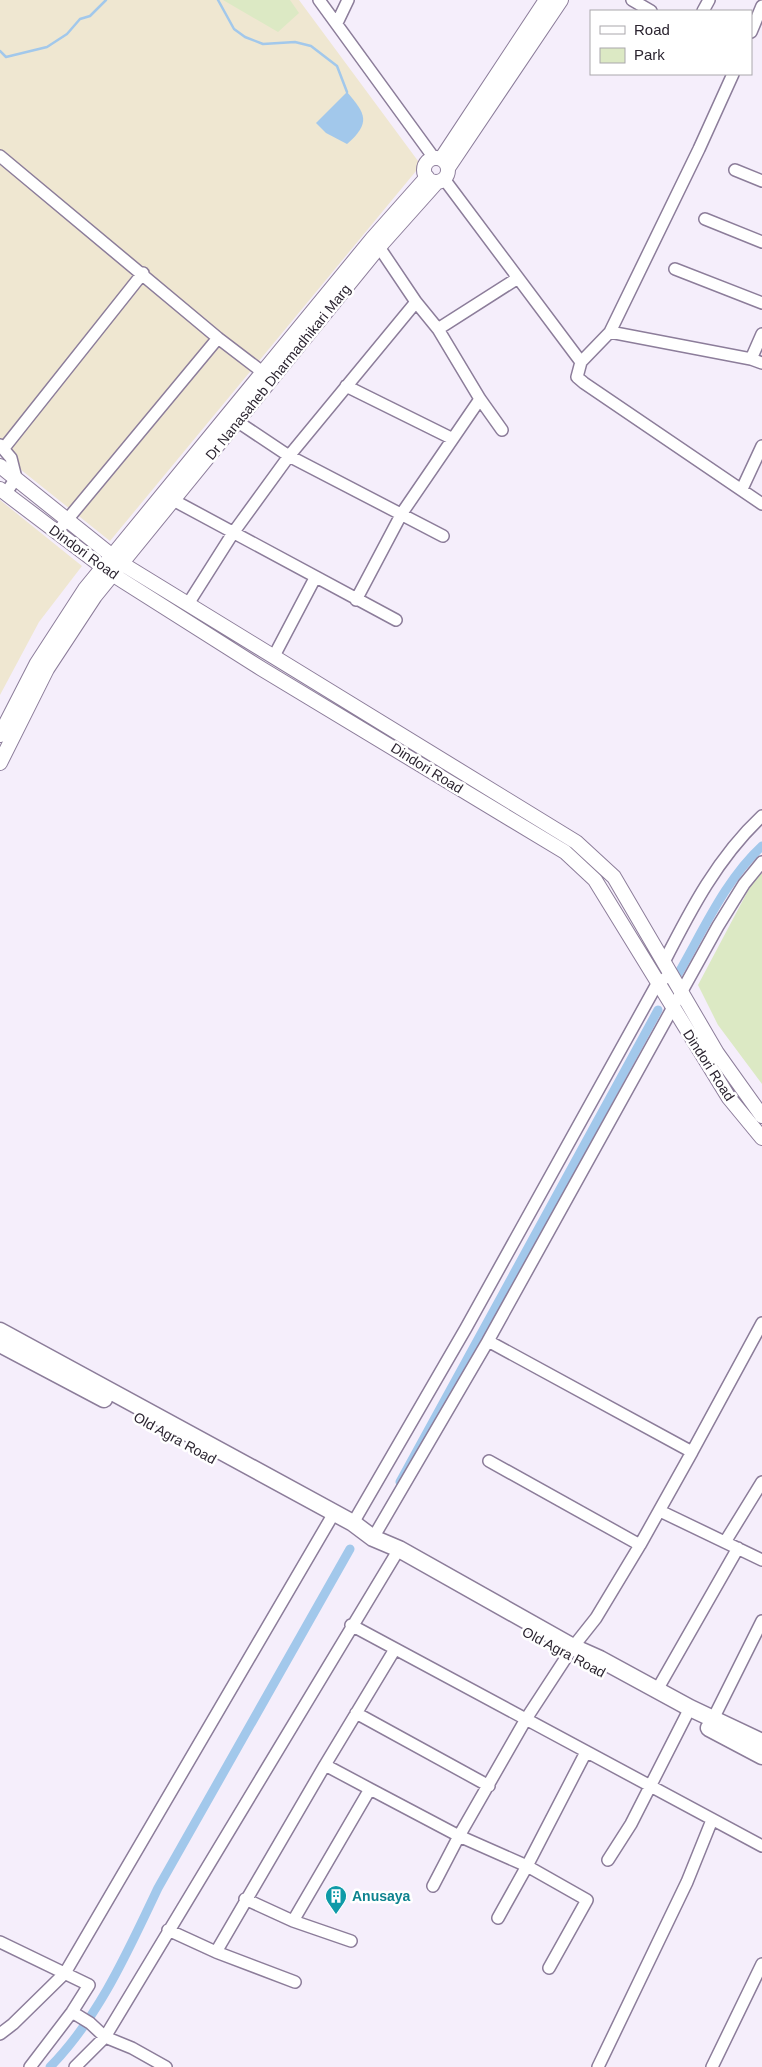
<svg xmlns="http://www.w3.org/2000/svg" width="762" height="2067" font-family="Helvetica,sans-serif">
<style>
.education{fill:#efe7d1}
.green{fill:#dce9c4}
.water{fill:#a2c8eb}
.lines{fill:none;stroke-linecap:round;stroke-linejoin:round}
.stream{stroke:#a2c8eb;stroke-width:2.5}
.canal{stroke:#a2c8eb;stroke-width:9}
.minor-casing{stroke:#8c7d9a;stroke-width:14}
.major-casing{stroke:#8c7d9a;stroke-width:16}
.highway-casing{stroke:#8c7d9a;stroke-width:19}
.minor{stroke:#fff;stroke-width:11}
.major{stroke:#fff;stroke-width:14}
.highway{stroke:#fff;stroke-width:16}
.labels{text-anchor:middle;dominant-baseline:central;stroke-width:5;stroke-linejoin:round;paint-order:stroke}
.street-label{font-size:14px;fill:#2b2430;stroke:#fff}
.culture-label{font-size:14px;font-weight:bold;fill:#0d838f;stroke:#fff;text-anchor:start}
</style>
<rect width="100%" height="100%" fill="#f5eefb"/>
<path class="education" d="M 0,0 L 299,0 L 421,165 L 110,541 L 0,453 Z
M 0,500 L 82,566 L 39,622 L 0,695 Z"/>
<path class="green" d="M 223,0 L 290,0 L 299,13 L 278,32 Z
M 762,873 L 762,1084 L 718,1025 L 698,985 L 752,883 Z"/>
<path class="water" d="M 347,92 C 366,114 371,123 347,144 L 326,133 L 316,123 Z"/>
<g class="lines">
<path class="stream" d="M 218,0 L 234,29 L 245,37 L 263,44 L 295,42 L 311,46 L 337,66 L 347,92
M 0,51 L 6,57 L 47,47 L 67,34 L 80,19 L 90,16 L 106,0"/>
<path class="canal" d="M 678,974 C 703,931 725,880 762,846
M 400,1482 L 658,1010
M 50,2067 C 99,2017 128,1951 158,1888 L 350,1549"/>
<g class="minor-casing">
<path id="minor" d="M 319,0 L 434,158
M 632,0 L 651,11
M 703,11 L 709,0
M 337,23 L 348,0
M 751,32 L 762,6
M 733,74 L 699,149 L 610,332 L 581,362 L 577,377 L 584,383 L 762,504
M 0,156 L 218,338 L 269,377
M 735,170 L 762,181
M 444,179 L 581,362
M 705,219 L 762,242
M 379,247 L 416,302 L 438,329 L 480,399 L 502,430
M 675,269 L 762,303
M 438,329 L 518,278
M 610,332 L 751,359 L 762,363
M 751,359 L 762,334
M 346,386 L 451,438
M 238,422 L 289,456 L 443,536
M 0,445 L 11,458 L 16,478 L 6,493
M 4,448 L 143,273
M 742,489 L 762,446
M 173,500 L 396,620
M 57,532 L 218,338
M 356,600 L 402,513 L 480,399
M 188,604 L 233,533 L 289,456 L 416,302
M 274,656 L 315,578
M 664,962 C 691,909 718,857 762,816
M 692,1452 L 762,1323
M 489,1461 L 640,1545
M 660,1511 L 762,1560
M 353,1523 L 466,1328 L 657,984 L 671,974
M 373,1538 L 488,1341 L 718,926 L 744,884 L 762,862
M 725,1542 L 762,1482
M 351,1625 L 762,1846
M 657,1690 L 738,1548
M 356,1713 L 489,1786
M 713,1719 L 762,1621
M 325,1765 L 395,1649
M 608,1860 L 631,1824 L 690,1708
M 433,1886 L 459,1836 L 527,1866 L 586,1752
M 245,1899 L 293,1921
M 498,1918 L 527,1866 L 587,1900 L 549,1968
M 168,1930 L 216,1952 L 325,1765 L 370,1789
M 351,1941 L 293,1921 L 370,1789 L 459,1836 L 526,1719 L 573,1647 L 596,1618 L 640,1545 L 692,1452 L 488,1341
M 0,1942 L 89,1985 L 72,2012 L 30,2067
M 216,1952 L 295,1982
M 72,2012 L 90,2023 L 105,2037 L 132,2048 L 166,2067
M 0,2034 L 13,2024 L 65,1973 L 334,1513
M 75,2067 L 105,2037 L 399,1549
M 598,2067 L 687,1882 L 712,1820
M 712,2067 L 762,1964"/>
</g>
<g class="major-casing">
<path id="major" d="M424 170a12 12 0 1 1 24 0a12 12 0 1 1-24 0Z
M 441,159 L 546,0
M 448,168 L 561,0
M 0,466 L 121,563 L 576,842 L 614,877 L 717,1053 L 762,1116
M 0,489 L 112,574 L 262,669 L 565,852 L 595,880 L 729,1098 L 762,1138
M 0,735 L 37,663 L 85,589 L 372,239 L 427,177
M 0,763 L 47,669 L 95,596 L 379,247 L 437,182"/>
</g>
<g class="highway-casing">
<path id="highway" d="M 0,1331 L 353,1523 L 373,1538 L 399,1549 L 573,1647 L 600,1659 L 690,1708 L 762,1742
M 0,1344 L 104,1399
M 709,1728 L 762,1756"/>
</g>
<use href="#minor" class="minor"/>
<use href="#major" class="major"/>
<use href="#highway" class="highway"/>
</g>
<defs>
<g id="building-pin" transform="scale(1.125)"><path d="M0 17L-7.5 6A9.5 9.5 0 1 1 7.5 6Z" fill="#0f9aa8" stroke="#fff"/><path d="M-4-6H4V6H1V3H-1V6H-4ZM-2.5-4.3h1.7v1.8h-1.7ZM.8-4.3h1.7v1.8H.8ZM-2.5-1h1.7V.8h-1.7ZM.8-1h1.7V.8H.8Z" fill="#fff"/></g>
</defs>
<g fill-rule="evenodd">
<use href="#building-pin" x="336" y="1896"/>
</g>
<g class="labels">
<g class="street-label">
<text transform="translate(278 372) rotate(-51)">Dr Nanasaheb Dharmadhikari Marg</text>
<text transform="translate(84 552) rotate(36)">Dindori Road</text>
<text transform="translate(427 768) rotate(32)">Dindori Road</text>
<text transform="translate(709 1065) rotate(57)">Dindori Road</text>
<text transform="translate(175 1438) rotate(29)">Old Agra Road</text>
<text transform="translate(564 1652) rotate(28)">Old Agra Road</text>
</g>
<g class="culture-label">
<text x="352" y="1896">Anusaya</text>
</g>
</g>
<rect x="590" y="10" width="162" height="65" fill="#ffffff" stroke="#aaa7ac"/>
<rect x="600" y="26" width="25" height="8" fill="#ffffff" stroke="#aaa7ac"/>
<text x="634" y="35" font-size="15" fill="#2b2430">Road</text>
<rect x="600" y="48" width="25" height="15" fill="#dce9c4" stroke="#aaa7ac"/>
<text x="634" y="60" font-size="15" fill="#2b2430">Park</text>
</svg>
